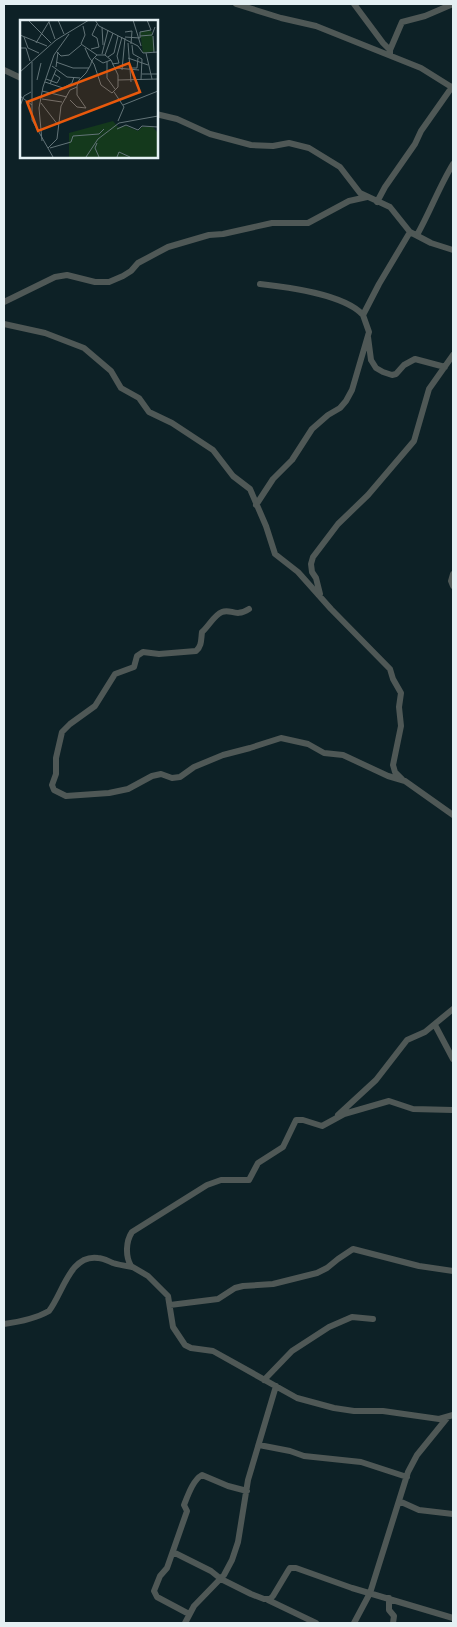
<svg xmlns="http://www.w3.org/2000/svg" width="457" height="1627" font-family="Overpass,sans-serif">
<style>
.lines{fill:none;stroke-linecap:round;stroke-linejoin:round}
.street{stroke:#4f5856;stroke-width:6}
.inset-road{fill:none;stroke:#637478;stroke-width:1}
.view{fill:#e8590c;fill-opacity:0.15;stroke:#e8590c;stroke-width:2.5}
.inset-edge{fill:none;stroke:#e4f0f3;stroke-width:2.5}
</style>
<rect width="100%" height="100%" fill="#0d2126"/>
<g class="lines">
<path class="street" d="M 236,4 L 281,18 L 316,26 L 421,68 L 453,88
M 354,4 L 383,43 L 390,50
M 390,55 L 390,50 L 402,22 L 425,16 L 453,4
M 4,70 L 21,78
M 156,114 L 177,119 L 210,134 L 251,145 L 273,146 L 289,143 L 309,148 L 340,167 L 360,193 L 390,207 L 410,232 L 431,243 L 453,250
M 377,202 L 385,187 L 415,144 L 421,131 L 452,87
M 417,235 C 430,212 439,187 453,164
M 260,284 C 287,287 344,294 363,315
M 4,302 L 55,277 L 67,275 L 95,282 L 109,282 L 123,276 L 131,271 L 138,263 L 168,247 L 209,235 L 223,234 L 272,223 L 308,223 L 349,201 L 367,197
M 4,324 L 45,333 L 84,348 L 111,371 L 121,388 L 139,398 L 149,412 L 172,423 L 213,450 L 233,476 L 250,489 L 266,526 L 275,554 L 298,572 L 331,609 L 390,669 L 393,679 L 401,693 L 399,707 L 401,726 L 393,765 L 395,772 L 402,779
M 368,337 L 371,360 L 376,368 L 383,372 L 392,375 L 396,374 L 404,365 L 415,359 L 445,367
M 256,505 L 273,479 L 292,460 L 312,429 L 328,415 L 340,408 L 346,401 L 352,390 L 369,332 L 363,315 L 379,284 L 410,232
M 453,574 L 451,581 L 453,586
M 320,594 L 316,578 L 312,572 L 311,564 L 313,557 L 338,524 L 368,495 L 414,441 L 429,389 L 453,355
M 249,609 C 235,618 231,608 222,612 C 214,615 209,626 202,632 C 201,639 202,646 196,651 L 159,654 L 143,652 L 137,656 L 134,667 L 115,674 L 95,706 L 70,724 L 62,732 L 56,758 L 56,774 L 52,785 L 54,790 L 66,796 L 109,793 L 128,789 L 152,776 L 161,774 L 172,778 L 180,777 L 194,767 L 223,755 L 250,748 L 281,738 L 308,744 L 324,753 L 343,755 L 388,776 L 405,781 L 453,815
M 435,1025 L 453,1059
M 453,1110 L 413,1109 L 389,1101 L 344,1114 L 322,1126 L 303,1120 L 296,1120 L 283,1147 L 258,1163 L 249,1180 L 221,1180 L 207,1185 L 132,1232 C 126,1241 125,1256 131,1266 L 148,1276 L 168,1296 L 173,1327 L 185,1345 L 191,1348 L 213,1351 L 297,1398 L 334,1408 L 354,1411 L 383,1411 L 439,1419 L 453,1415
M 338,1115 L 376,1080 L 407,1040 L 425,1032 L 453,1009
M 170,1305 L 218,1299 L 235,1288 L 243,1286 L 273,1284 L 317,1273 L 327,1268 L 338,1259 L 353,1249 L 419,1266 L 453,1271
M 4,1324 C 19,1322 35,1319 49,1311 C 63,1293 70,1254 98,1258 C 103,1258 108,1261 113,1263 C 119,1265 126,1266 132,1267
M 264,1380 L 292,1351 L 329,1327 L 352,1317 L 373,1319
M 259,1445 L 290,1451 L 304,1456 L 361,1462 L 407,1477
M 399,1501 L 419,1510 L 453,1514
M 173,1552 L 211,1571 L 221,1579 L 251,1594 L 264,1599 L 270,1599 L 273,1596 L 288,1571 L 290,1568 L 296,1568 L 352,1588 L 453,1618
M 389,1598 L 389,1610 L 394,1616 L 393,1623
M 268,1600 L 316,1623
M 189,1614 L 157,1597 L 154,1591 L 160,1576 L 167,1568 L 187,1511 L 184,1505 C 188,1495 193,1480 202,1475 L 228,1486 L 247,1491
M 185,1623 L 194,1606 L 224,1575 L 232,1560 L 238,1542 L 248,1480 L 276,1386
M 354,1623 L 370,1593 L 408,1472 L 417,1455 L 447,1418"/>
</g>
<g transform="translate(20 20)">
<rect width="138" height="138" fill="#0d2126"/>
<path d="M 128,10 L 132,12 L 135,31 L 123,33 L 120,12 ZM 93,101 L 98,107 L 106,106 L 118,111 L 122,107 L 133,107 L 137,112 L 137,137 L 49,137 L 49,113 Z" fill="#14391c"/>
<path class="inset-road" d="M 8,0 L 31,23M 38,0 L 44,14M 75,0 L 79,6 L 118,26 L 123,33 L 138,32M 113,0 L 121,26M 29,2 L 35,19M 63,6 L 65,15 L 61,24 L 77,35M 82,7 L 83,25M 105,12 L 112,11 L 111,24M 0,15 L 27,26M 120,16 L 132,15 L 135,7M 133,16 L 134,33M 4,17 L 8,28 L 19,33M 105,17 L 120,18 L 120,12 L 131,10 L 127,0M 16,23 L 30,0M 108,23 L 111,62M 112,25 L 113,34 L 122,39 L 121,60M 0,28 L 6,28 L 10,41M 71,29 L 79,27 L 77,18 L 72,15 L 77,4M 37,32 L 41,36 L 49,35 L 61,25M 126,33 L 132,59M 82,34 L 88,10M 85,35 L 93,13M 88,37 L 94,33 L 98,16M 75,38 L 83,43 L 91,40M 108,38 L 128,45M 12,42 L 12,100 L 33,137M 36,42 L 53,48 L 69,48M 87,42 L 87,58 L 95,69M 92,44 L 99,43 L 97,36 L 102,17M 32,46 L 47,57 L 60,58M 36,47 L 38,32M 96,48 L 119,50M 109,48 L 117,48 L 118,38M 102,50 L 105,18M 0,52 L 36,20 L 69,0M 122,54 L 138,54M 26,59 L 37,63 L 40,58 L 34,54M 17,60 L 21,43M 98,60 L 138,59M 25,62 L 43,68 L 52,63 L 54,57M 30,64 L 36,50M 22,71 L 47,77M 94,72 L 104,87 L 98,101M 0,76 L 12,85M 22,79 L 42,82M 50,80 L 57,87 L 66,88 L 57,75 L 57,66 L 59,60 L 66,53 L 70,46 L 71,44 L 71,43 L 73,39 L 77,35 L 85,35 L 91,40 L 98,55 L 98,67 L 92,73 L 81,65 L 74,44 L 73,43 L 72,41 L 71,40 L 69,37 L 65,28M 21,83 L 38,105M 103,85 L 138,71M 0,86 L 4,76 L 11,72M 97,109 L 106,105 L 118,110 L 122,106 L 138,107M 22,121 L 19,88 L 23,67 L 34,35 L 49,14M 77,123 L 75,128 L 79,137M 28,128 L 37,119 L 41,86 L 50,70 L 57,67M 30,128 L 51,122 L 53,116 L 79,114 L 84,109M 66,137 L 78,119 L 99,103 L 138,96M 97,137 L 99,132 L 110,137"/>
<path class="view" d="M 109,43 L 120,72 L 18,111 L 7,82 Z"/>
<rect width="138" height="138" class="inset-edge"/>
</g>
<rect width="457" height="1627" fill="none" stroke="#e4f0f3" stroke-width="10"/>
</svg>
